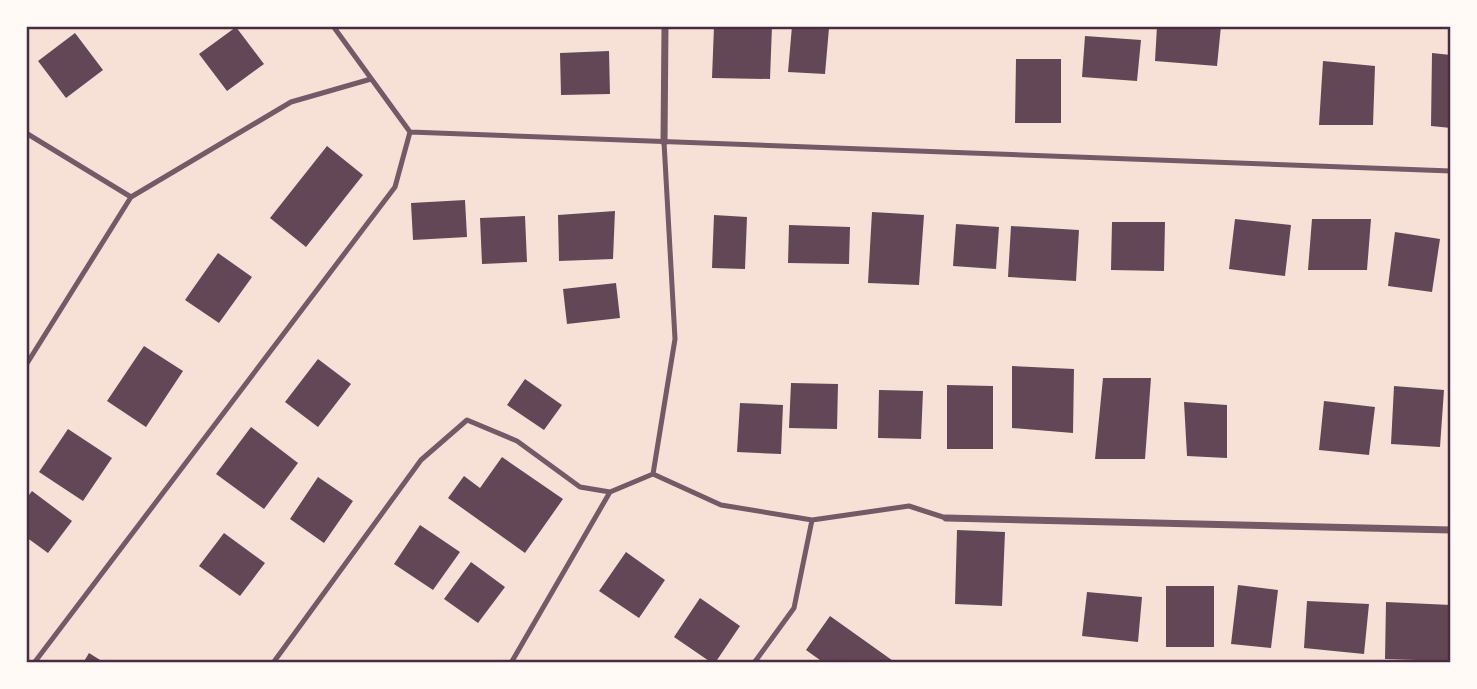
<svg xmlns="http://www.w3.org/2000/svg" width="1477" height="689" font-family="'PT Sans Narrow',sans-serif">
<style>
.building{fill:#644757}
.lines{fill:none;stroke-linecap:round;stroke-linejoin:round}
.service{stroke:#755966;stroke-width:5}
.minor{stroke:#755966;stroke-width:7}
.neatline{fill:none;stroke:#4a2c40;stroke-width:2.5}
</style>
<rect width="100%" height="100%" fill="#f7e1d7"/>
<path class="building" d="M 714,26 L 772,26 L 770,79 L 712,78 Z
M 792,26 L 829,28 L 825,74 L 788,72 Z
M 1157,26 L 1221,26 L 1217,66 L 1155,61 Z
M 236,27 L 264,64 L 227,91 L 199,54 Z
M 75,33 L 103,70 L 66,98 L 38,61 Z
M 1085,36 L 1141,40 L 1137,81 L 1082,77 Z
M 609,51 L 610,94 L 561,95 L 560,53 Z
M 1432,53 L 1451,55 L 1451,128 L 1431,126 Z
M 1016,59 L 1061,59 L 1061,123 L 1015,123 Z
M 1323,61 L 1375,66 L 1373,125 L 1319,125 Z
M 327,146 L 363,175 L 306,247 L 270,218 Z
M 465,200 L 467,237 L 413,240 L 411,203 Z
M 615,211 L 613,259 L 559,261 L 558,215 Z
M 872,212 L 924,215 L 919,285 L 868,283 Z
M 714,215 L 747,217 L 745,269 L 712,268 Z
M 525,216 L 527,262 L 482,264 L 480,218 Z
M 1235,219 L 1291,225 L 1285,276 L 1229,269 Z
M 1312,219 L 1371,219 L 1367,270 L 1308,270 Z
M 1112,222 L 1165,222 L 1164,271 L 1111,270 Z
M 956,224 L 999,227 L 996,269 L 953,266 Z
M 789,225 L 850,227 L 849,264 L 788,263 Z
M 1011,226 L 1079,230 L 1076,281 L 1008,277 Z
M 1395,232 L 1440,239 L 1432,292 L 1388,286 Z
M 218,253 L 252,277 L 219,323 L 185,300 Z
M 616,283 L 620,318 L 567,324 L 563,289 Z
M 144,346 L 183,371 L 146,427 L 107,401 Z
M 318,359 L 351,384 L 318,427 L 285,402 Z
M 1012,366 L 1074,369 L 1073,433 L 1012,428 Z
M 1103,378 L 1151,378 L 1145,459 L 1095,459 Z
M 525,379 L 562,405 L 544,430 L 507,405 Z
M 791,383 L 838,384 L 837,429 L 789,428 Z
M 947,385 L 993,386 L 993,449 L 947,449 Z
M 1394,386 L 1444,390 L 1440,447 L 1391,444 Z
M 879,390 L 923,391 L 921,439 L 878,438 Z
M 1324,401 L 1375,407 L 1369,455 L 1319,450 Z
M 1184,402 L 1227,405 L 1227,458 L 1187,456 Z
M 740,403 L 783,405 L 781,454 L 737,452 Z
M 251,427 L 298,463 L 264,509 L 216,474 Z
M 68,429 L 112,458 L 83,501 L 39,472 Z
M 502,457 L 563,499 L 525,553 L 448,498 L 464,476 L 480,488 Z
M 318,477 L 353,501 L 324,543 L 290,519 Z
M 32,491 L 72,521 L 48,553 L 26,537 L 26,499 Z
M 420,525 L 460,552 L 433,590 L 394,564 Z
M 957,530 L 1005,532 L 1002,606 L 955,604 Z
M 224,533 L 265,563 L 240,596 L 199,566 Z
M 626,552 L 665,580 L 639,618 L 599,591 Z
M 471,562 L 505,587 L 478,623 L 444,599 Z
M 1238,585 L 1278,590 L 1271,648 L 1231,644 Z
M 1166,586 L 1214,586 L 1214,647 L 1166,647 Z
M 1087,592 L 1142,597 L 1138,642 L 1082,636 Z
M 700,598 L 740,626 L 715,663 L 712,663 L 674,637 Z
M 1307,601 L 1369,604 L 1364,654 L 1304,648 Z
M 1386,602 L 1451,605 L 1449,661 L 1385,659 Z
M 830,616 L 896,663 L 824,663 L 806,650 Z
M 89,653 L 105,663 L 83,663 Z"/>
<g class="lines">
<path class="service" d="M 333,26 L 410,132 L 1451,171
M 26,133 L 131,197
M 664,142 L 675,339 L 653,474 L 721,505 L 812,520 L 909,506 L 946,518
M 26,365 L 131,197 L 291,102 L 371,79
M 34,663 L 395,187 L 410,132
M 273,663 L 421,460 L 467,420 L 517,441 L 580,487 L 610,492
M 511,663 L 610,492 L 653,474
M 754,663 L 794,608 L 812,520"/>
<path class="minor" d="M 664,142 L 665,26
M 946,518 L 1451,530"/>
</g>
<rect width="1477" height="689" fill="none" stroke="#fffaf5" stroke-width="56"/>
<rect x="28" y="28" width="1421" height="633" class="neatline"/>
</svg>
